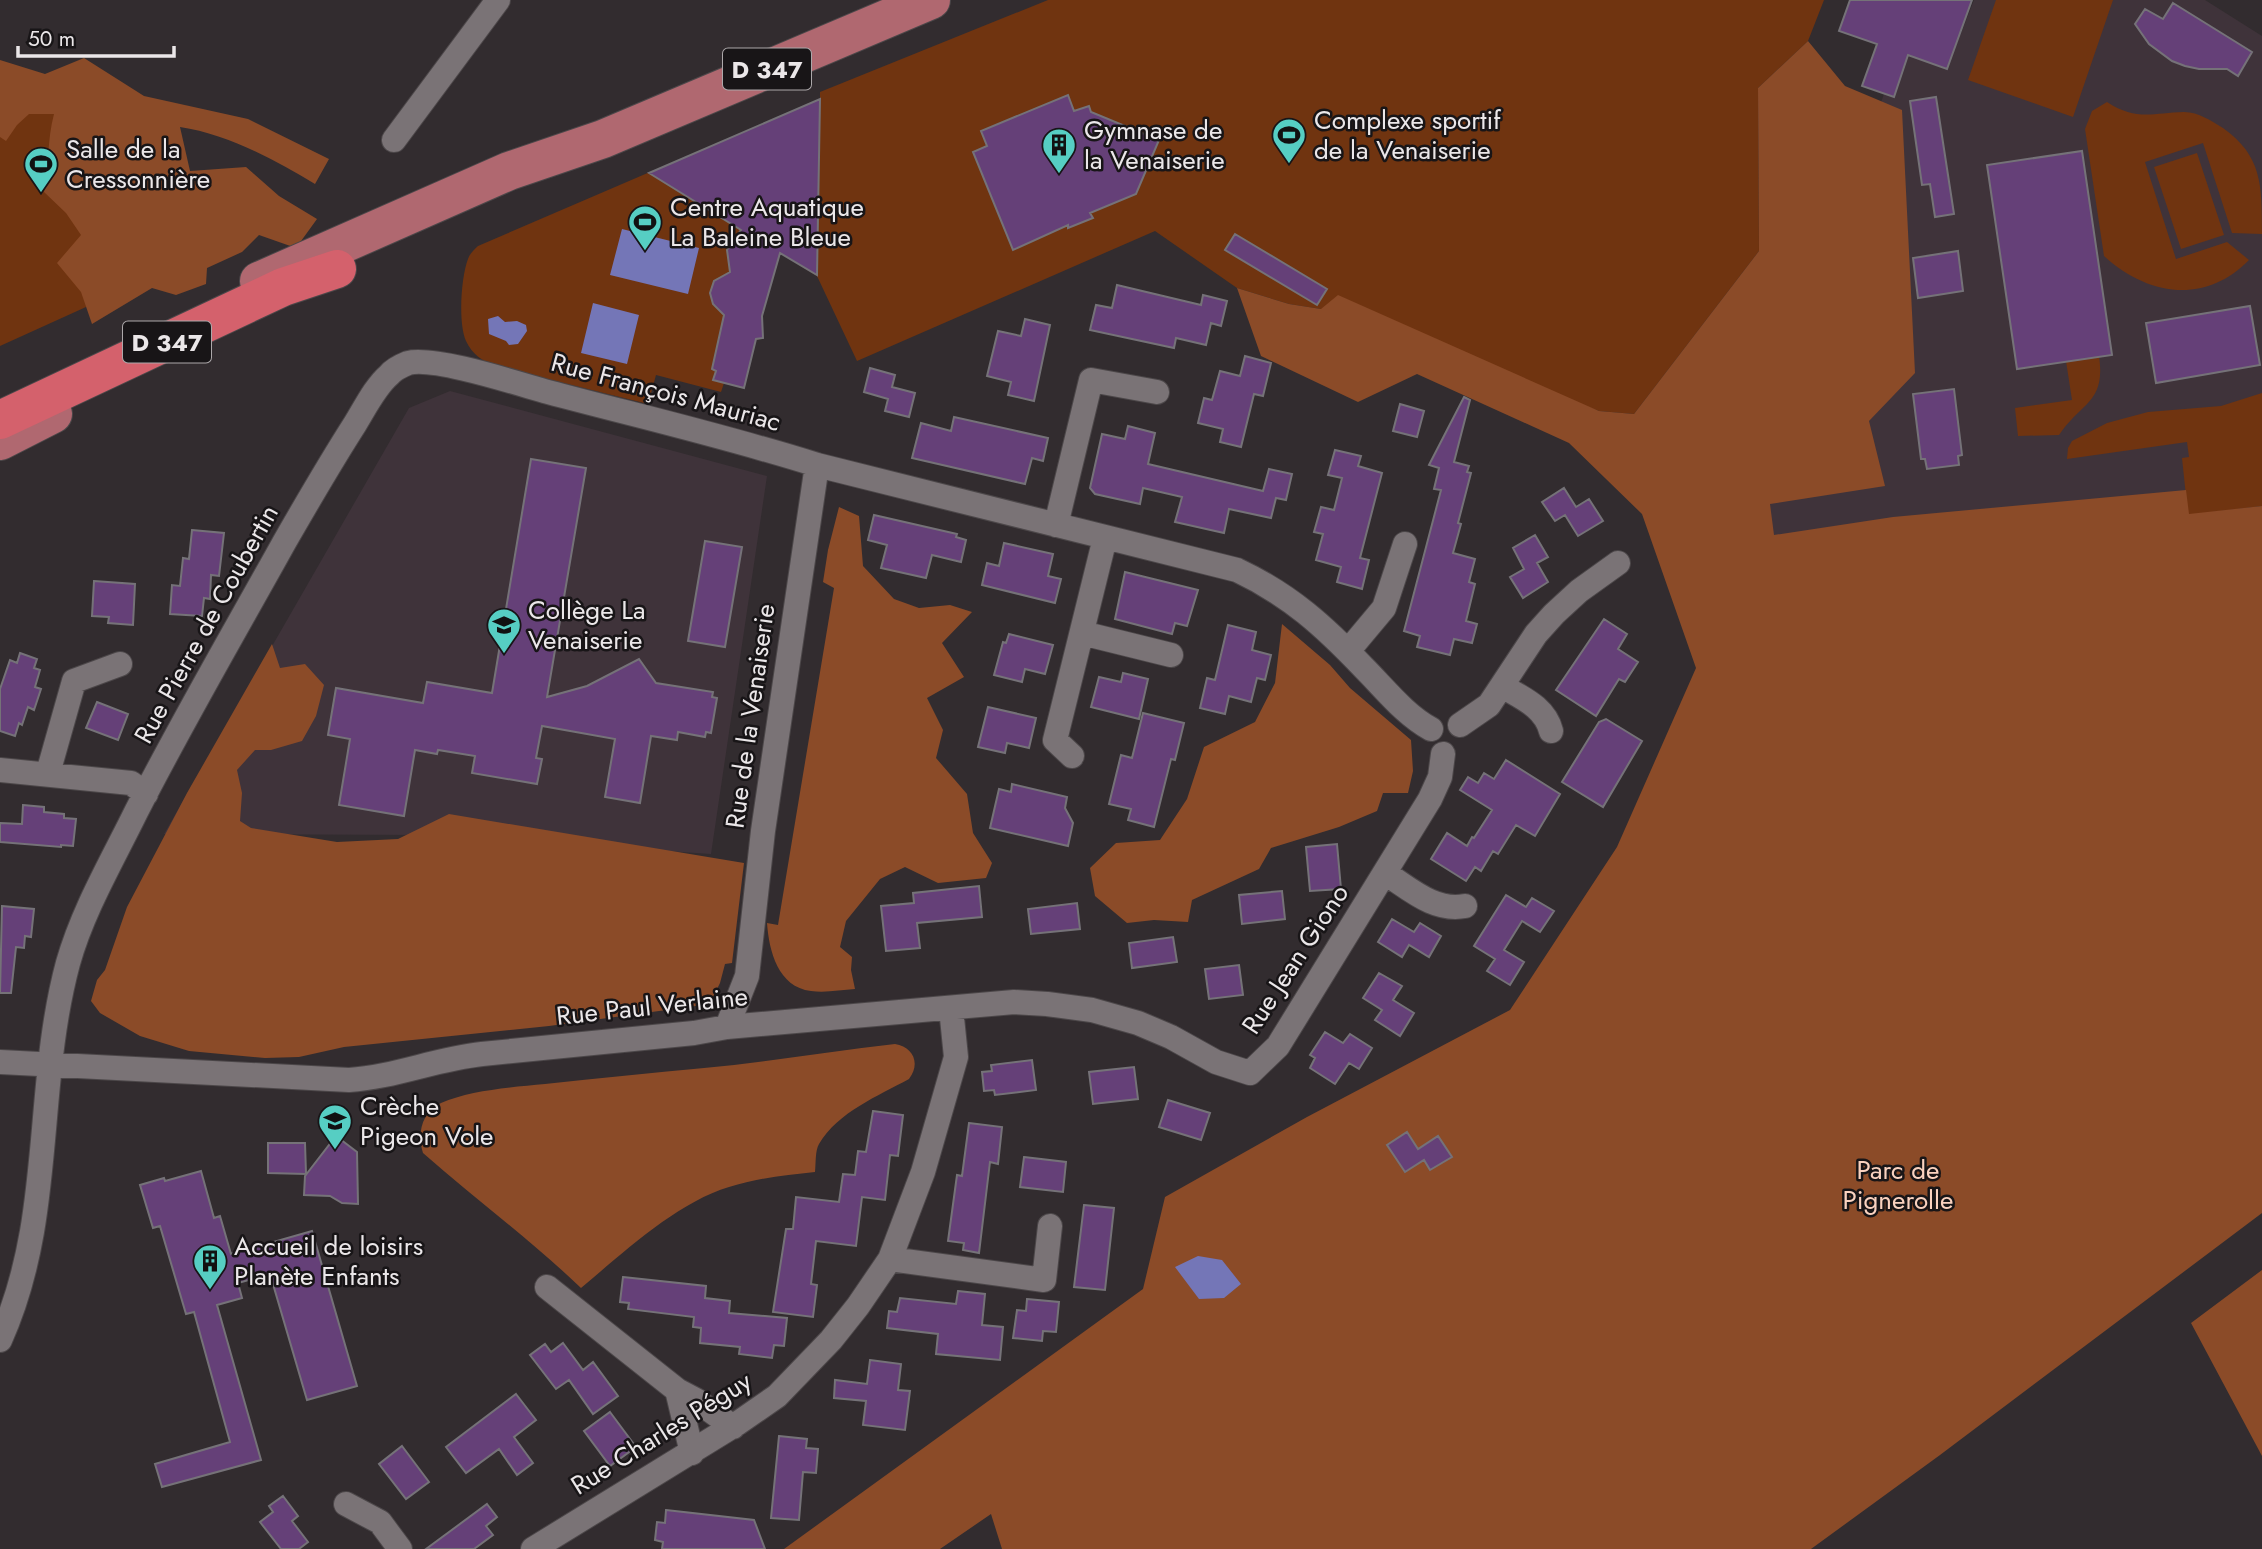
<svg xmlns="http://www.w3.org/2000/svg" width="2262" height="1549" font-family="Jost,sans-serif">
<style>
.built{fill:#3f333a}
.green{fill:#703410}
.forest{fill:#8b4b28}
.water{fill:#7476b7}
.building{fill:#654078;stroke:#757278;stroke-width:2}
.lines{fill:none;stroke-linecap:round;stroke-linejoin:round}
.street-casing{stroke:#4c4749;stroke-width:26}
.primary-casing{stroke:#4c4749;stroke-width:40}
.highway-casing{stroke:#4c4749;stroke-width:40}
.street{stroke:#7a7376;stroke-width:24}
.primary{stroke:#b06870;stroke-width:38}
.highway{stroke:#d4616c;stroke-width:38}
.labels{text-anchor:middle;dominant-baseline:central;stroke-width:5;stroke-linejoin:round;paint-order:stroke}
.shield{fill:#181517;stroke:#aca8aa;stroke-width:2}
.shield-label{font-size:24px;font-weight:bold;fill:#ebe7e9}
.poi-label{font-size:26px;fill:#ebe7e9;stroke:#181517;text-anchor:start}
.street-label{font-size:26px;fill:#ebe7e9;stroke:#181517}
.park-label{font-size:26px;fill:#fad2bf;stroke:#181517}
</style>
<rect width="100%" height="100%" fill="#322c2f"/>
<path class="built" d="M 1974,0 L 2205,0 L 2262,36 L 2262,506 L 1759,578 L 1765,440 L 1819,277 L 1884,94 L 1894,96 L 1908,55 L 1947,69 Z
M 450,391 L 767,476 L 711,854 L 432,835 L 164,834 L 409,408 Z"/>
<path class="green" d="M 1048,0 L 1824,0 L 1808,41 L 1758,88 L 1759,251 L 1634,414 L 1599,411 L 1321,309 L 1289,304 L 1237,288 L 1155,231 L 857,361 L 817,276 L 780,253 L 762,316 L 763,338 L 756,340 L 744,388 L 724,383 L 721,392 L 656,375 L 648,404 L 495,366 C 482,361 472,354 466,341 C 458,324 461,277 468,259 C 470,253 474,250 478,246 L 820,99 L 820,92 Z
M 1996,0 L 2113,0 L 2073,117 L 1968,80 Z
M 80,78 L 86,307 L 0,346 L 0,80 Z
M 2107,102 C 2136,121 2152,113 2184,112 C 2199,112 2211,121 2223,128 C 2262,156 2262,184 2262,234 L 2232,233 L 2203,143 L 2145,162 L 2176,259 L 2227,242 L 2249,260 C 2205,305 2148,296 2104,256 L 2085,129 L 2092,111 Z
M 2197,153 L 2224,235 L 2181,249 L 2154,167 Z
M 2099,356 C 2106,403 2081,402 2059,435 L 2018,436 L 2015,408 L 2072,400 L 2066,361 Z
M 2262,393 L 2262,506 L 2188,515 L 2182,458 L 2189,457 L 2187,442 L 2067,459 L 2068,448 L 2072,441 L 2107,423 L 2148,412 L 2221,406 Z"/>
<path class="forest" d="M 1808,41 L 1845,86 L 1902,110 L 1915,373 L 1869,421 L 1885,486 L 1770,504 L 1774,535 L 1893,517 L 2186,490 L 2189,514 L 2262,506 L 2262,1213 L 1940,1455 L 1811,1549 L 1002,1549 L 991,1514 L 940,1549 L 784,1549 L 1143,1289 L 1165,1197 L 1307,1117 L 1510,1010 L 1617,847 L 1696,668 L 1642,514 L 1569,443 L 1417,374 L 1358,402 L 1261,356 L 1237,288 L 1289,304 L 1321,309 L 1338,295 L 1599,411 L 1634,414 L 1759,251 L 1758,88 Z
M 84,58 L 144,96 L 248,119 L 329,159 L 315,184 C 274,159 227,134 180,127 L 190,171 L 246,167 L 279,196 L 317,219 L 296,248 L 259,235 L 242,252 L 207,268 L 206,284 L 176,295 L 152,288 L 92,324 L 81,292 L 57,263 L 81,235 L 66,213 L 44,192 C 49,166 47,140 54,114 L 29,114 L 17,125 L 6,141 L 0,137 L 0,60 L 45,74 Z
M 839,507 L 859,516 L 863,566 L 894,599 L 919,608 L 950,605 L 972,612 L 942,643 L 964,677 L 927,698 L 943,730 L 936,758 L 967,794 L 973,833 L 992,863 L 986,878 L 938,883 L 905,867 L 880,879 L 846,921 L 840,947 L 852,957 L 851,970 L 855,989 C 841,990 825,993 811,991 C 778,987 769,951 767,923 L 778,925 L 834,588 L 823,582 L 828,550 Z
M 1282,624 L 1330,665 L 1350,688 L 1411,740 L 1413,771 L 1408,793 L 1383,793 L 1377,811 L 1339,827 L 1271,848 L 1259,869 L 1192,900 L 1188,922 L 1154,920 L 1127,923 L 1095,896 L 1090,868 L 1116,843 L 1160,840 L 1187,799 L 1204,747 L 1255,722 L 1275,683 Z
M 272,644 L 280,668 L 305,664 L 324,685 L 316,716 L 302,741 L 271,750 L 255,750 L 237,770 L 242,793 L 240,821 L 251,828 L 337,842 L 398,839 L 449,814 L 744,863 L 732,963 L 725,964 L 720,983 L 713,997 L 703,1005 L 549,1026 L 344,1047 L 299,1057 L 265,1058 L 189,1051 L 140,1036 L 100,1013 L 91,1001 L 97,980 L 105,970 L 127,907 L 187,793 Z
M 895,1044 C 913,1047 921,1063 909,1079 C 878,1096 838,1112 819,1144 C 815,1151 816,1163 815,1172 C 786,1175 757,1178 729,1187 C 676,1203 623,1253 581,1288 C 531,1240 475,1199 423,1153 C 417,1134 421,1113 441,1103 C 470,1090 513,1087 545,1084 C 598,1078 651,1073 704,1068 C 768,1062 831,1051 895,1044 Z
M 2262,1270 L 2262,1456 L 2191,1323 Z"/>
<path class="water" d="M 622,229 L 699,248 L 688,294 L 610,275 Z
M 593,303 L 639,315 L 627,364 L 581,353 Z
M 498,316 L 505,322 L 517,321 L 526,325 L 527,331 L 518,344 L 509,345 L 506,341 L 489,334 L 488,319 Z
M 1198,1256 L 1222,1260 L 1241,1284 L 1224,1298 L 1199,1299 L 1175,1267 Z"/>
<path class="building" d="M 1850,0 L 1972,0 L 1947,69 L 1908,55 L 1894,97 L 1862,86 L 1877,44 L 1839,31 Z
M 2173,3 L 2252,52 L 2238,76 L 2227,69 L 2199,69 L 2185,66 L 2172,61 L 2149,44 L 2135,24 L 2145,9 L 2163,19 Z
M 1068,95 L 1074,111 L 1089,106 L 1091,112 L 1159,140 L 1136,194 L 1090,213 L 1093,218 L 1068,228 L 1068,225 L 1013,250 L 973,152 L 987,146 L 981,131 Z
M 1936,97 L 1954,214 L 1935,217 L 1930,184 L 1922,185 L 1910,101 Z
M 820,99 L 817,275 L 780,253 L 762,316 L 763,338 L 756,339 L 744,388 L 713,380 L 716,371 L 712,369 L 724,315 L 713,304 L 710,293 L 714,281 L 730,272 L 727,250 L 741,230 L 649,173 Z
M 2082,151 L 2112,355 L 2017,369 L 1987,165 Z
M 1235,234 L 1327,289 L 1317,305 L 1225,250 Z
M 1958,251 L 1963,291 L 1918,298 L 1913,258 Z
M 1117,285 L 1201,305 L 1203,295 L 1227,301 L 1221,326 L 1211,323 L 1206,345 L 1176,338 L 1174,348 L 1090,330 L 1096,305 L 1112,308 Z
M 2250,306 L 2260,365 L 2156,383 L 2146,323 Z
M 1025,319 L 1050,325 L 1034,401 L 1008,395 L 1011,382 L 987,376 L 998,331 L 1021,336 Z
M 1245,356 L 1271,363 L 1263,396 L 1254,394 L 1241,447 L 1220,442 L 1223,429 L 1198,423 L 1204,398 L 1212,400 L 1220,371 L 1240,376 Z
M 870,368 L 895,375 L 892,387 L 915,393 L 909,417 L 885,411 L 888,399 L 864,392 Z
M 1954,389 L 1962,455 L 1958,456 L 1959,465 L 1927,469 L 1925,459 L 1921,459 L 1913,394 Z
M 1464,397 L 1470,400 L 1454,462 L 1469,466 L 1467,472 L 1471,473 L 1458,523 L 1461,524 L 1453,553 L 1475,559 L 1469,582 L 1475,584 L 1466,621 L 1477,624 L 1472,643 L 1454,639 L 1450,655 L 1417,647 L 1420,636 L 1404,631 L 1441,490 L 1434,489 L 1439,468 L 1429,465 Z
M 1400,404 L 1424,411 L 1417,437 L 1393,431 Z
M 954,417 L 1048,438 L 1043,461 L 1032,458 L 1025,484 L 912,458 L 921,423 L 951,431 Z
M 1128,426 L 1155,433 L 1148,464 L 1263,491 L 1269,469 L 1292,474 L 1286,500 L 1276,498 L 1271,518 L 1229,509 L 1224,533 L 1175,522 L 1182,497 L 1143,488 L 1140,504 L 1095,494 L 1090,488 L 1102,434 L 1125,439 Z
M 1335,450 L 1361,456 L 1358,466 L 1382,473 L 1360,558 L 1369,560 L 1362,589 L 1337,582 L 1341,567 L 1316,560 L 1323,534 L 1314,532 L 1321,507 L 1334,510 L 1342,478 L 1328,475 Z
M 531,459 L 586,468 L 547,697 L 587,686 L 639,659 L 656,683 L 713,692 L 712,697 L 717,698 L 711,733 L 706,732 L 705,737 L 678,732 L 677,740 L 651,736 L 640,803 L 605,797 L 615,739 L 542,726 L 536,758 L 542,759 L 537,784 L 472,773 L 475,756 L 438,750 L 437,754 L 415,750 L 404,816 L 339,805 L 350,739 L 328,735 L 336,688 L 423,703 L 427,682 L 492,693 Z
M 1564,488 L 1576,507 L 1589,499 L 1603,521 L 1578,536 L 1565,515 L 1555,521 L 1542,502 Z
M 874,515 L 957,534 L 956,537 L 966,540 L 961,562 L 932,555 L 926,578 L 881,568 L 887,545 L 868,540 Z
M 192,530 L 224,533 L 219,576 L 211,575 L 210,599 L 204,598 L 202,616 L 170,614 L 172,585 L 180,586 L 183,558 L 189,559 Z
M 1535,535 L 1548,557 L 1537,563 L 1548,582 L 1523,598 L 1510,577 L 1524,569 L 1513,548 Z
M 705,541 L 742,547 L 725,647 L 688,641 Z
M 1004,543 L 1053,554 L 1048,576 L 1061,579 L 1055,603 L 982,585 L 987,563 L 999,566 Z
M 1125,572 L 1198,590 L 1187,626 L 1175,623 L 1172,634 L 1115,619 Z
M 94,581 L 135,584 L 133,625 L 108,623 L 109,617 L 92,616 Z
M 1604,619 L 1627,634 L 1618,649 L 1638,662 L 1625,682 L 1619,679 L 1596,716 L 1556,690 Z
M 1228,625 L 1256,632 L 1252,650 L 1271,655 L 1265,680 L 1257,678 L 1251,702 L 1229,696 L 1225,714 L 1200,708 L 1207,678 L 1215,680 Z
M 1009,634 L 1053,645 L 1045,674 L 1025,669 L 1022,682 L 994,675 L 1003,642 L 1006,643 Z
M 20,653 L 37,659 L 34,668 L 40,670 L 35,687 L 41,689 L 34,710 L 28,707 L 22,725 L 19,723 L 15,736 L 0,731 L 0,689 L 10,660 L 17,663 Z
M 1123,673 L 1148,679 L 1139,719 L 1091,707 L 1099,677 L 1121,682 Z
M 97,702 L 128,714 L 118,740 L 86,728 Z
M 988,707 L 1036,718 L 1029,748 L 1007,743 L 1005,753 L 978,747 Z
M 1143,713 L 1184,723 L 1175,760 L 1171,759 L 1154,827 L 1128,820 L 1131,809 L 1109,804 L 1121,755 L 1132,758 Z
M 1606,719 L 1642,741 L 1603,807 L 1562,782 L 1599,722 Z
M 1506,760 L 1560,794 L 1535,836 L 1516,825 L 1498,854 L 1493,851 L 1481,871 L 1475,867 L 1466,881 L 1431,859 L 1447,833 L 1467,846 L 1472,837 L 1474,838 L 1492,810 L 1460,790 L 1468,777 L 1478,783 L 1484,773 L 1494,779 Z
M 1012,784 L 1067,797 L 1065,808 L 1073,823 L 1068,846 L 990,828 L 999,789 L 1011,792 Z
M 23,805 L 44,807 L 44,812 L 64,814 L 64,818 L 76,819 L 73,846 L 61,845 L 61,847 L 0,842 L 0,823 L 22,824 Z
M 1337,844 L 1341,889 L 1310,891 L 1306,847 Z
M 979,886 L 982,917 L 917,923 L 920,948 L 886,951 L 881,906 L 914,903 L 913,893 Z
M 1282,891 L 1285,919 L 1242,924 L 1239,895 Z
M 1506,895 L 1526,907 L 1532,898 L 1554,911 L 1540,932 L 1522,921 L 1504,950 L 1524,962 L 1510,985 L 1487,971 L 1495,959 L 1474,946 Z
M 1077,903 L 1080,929 L 1031,934 L 1028,909 Z
M 2,906 L 34,909 L 31,937 L 25,936 L 24,948 L 16,947 L 11,993 L 0,993 Z
M 1392,919 L 1414,932 L 1420,923 L 1441,936 L 1429,957 L 1409,945 L 1402,957 L 1378,942 Z
M 1173,937 L 1177,962 L 1132,968 L 1129,943 Z
M 1239,965 L 1243,995 L 1209,999 L 1205,969 Z
M 1379,973 L 1402,986 L 1393,1000 L 1414,1013 L 1400,1036 L 1375,1020 L 1382,1010 L 1363,998 Z
M 1325,1032 L 1343,1043 L 1350,1034 L 1372,1048 L 1359,1069 L 1349,1063 L 1335,1084 L 1310,1068 L 1315,1058 L 1310,1055 Z
M 1032,1060 L 1036,1090 L 995,1095 L 994,1090 L 984,1091 L 982,1072 L 992,1071 L 991,1065 Z
M 1134,1067 L 1138,1099 L 1093,1104 L 1089,1072 Z
M 1168,1100 L 1210,1113 L 1201,1140 L 1159,1127 Z
M 873,1111 L 903,1115 L 898,1156 L 890,1155 L 885,1200 L 862,1197 L 856,1246 L 816,1241 L 811,1284 L 817,1285 L 813,1317 L 773,1312 L 786,1229 L 793,1229 L 796,1197 L 839,1202 L 843,1174 L 855,1175 L 858,1151 L 866,1152 Z
M 969,1123 L 1002,1127 L 998,1164 L 990,1162 L 979,1253 L 963,1250 L 964,1243 L 948,1241 L 957,1175 L 962,1176 Z
M 1407,1132 L 1418,1149 L 1438,1136 L 1452,1157 L 1430,1170 L 1424,1160 L 1405,1172 L 1387,1145 Z
M 336,1136 L 357,1152 L 358,1204 L 342,1203 L 330,1196 L 304,1195 L 305,1176 Z
M 268,1143 L 305,1143 L 306,1174 L 268,1173 Z
M 1024,1157 L 1066,1162 L 1063,1192 L 1020,1187 Z
M 201,1171 L 214,1218 L 220,1216 L 231,1254 L 312,1231 L 357,1386 L 307,1400 L 270,1274 L 238,1283 L 242,1298 L 217,1305 L 261,1460 L 162,1487 L 155,1464 L 230,1442 L 194,1312 L 186,1314 L 160,1226 L 153,1228 L 140,1185 L 164,1178 L 165,1181 Z
M 1084,1205 L 1114,1208 L 1105,1290 L 1074,1287 Z
M 623,1277 L 706,1286 L 705,1298 L 730,1301 L 729,1313 L 787,1318 L 784,1346 L 774,1345 L 772,1358 L 739,1354 L 740,1347 L 700,1343 L 701,1328 L 693,1327 L 694,1317 L 628,1309 L 629,1303 L 620,1302 Z
M 958,1291 L 985,1294 L 982,1325 L 1003,1327 L 1000,1360 L 936,1354 L 938,1334 L 887,1328 L 889,1311 L 897,1312 L 900,1298 L 956,1304 Z
M 1027,1299 L 1059,1302 L 1056,1332 L 1043,1331 L 1042,1341 L 1013,1338 L 1017,1310 L 1026,1311 Z
M 563,1343 L 583,1370 L 593,1362 L 618,1396 L 593,1414 L 569,1380 L 556,1389 L 530,1355 L 545,1344 L 551,1352 Z
M 870,1360 L 901,1364 L 898,1390 L 910,1391 L 905,1430 L 863,1425 L 866,1401 L 834,1398 L 835,1380 L 867,1384 Z
M 516,1394 L 536,1420 L 514,1437 L 533,1463 L 517,1475 L 499,1449 L 466,1473 L 446,1447 Z
M 610,1412 L 636,1447 L 610,1466 L 584,1431 Z
M 779,1436 L 807,1439 L 806,1448 L 818,1449 L 816,1473 L 803,1472 L 799,1520 L 771,1518 Z
M 402,1446 L 429,1482 L 406,1499 L 379,1464 Z
M 283,1496 L 298,1516 L 292,1521 L 308,1542 L 299,1549 L 281,1549 L 260,1522 L 273,1512 L 269,1506 Z
M 487,1504 L 497,1517 L 486,1526 L 493,1535 L 474,1549 L 426,1549 Z
M 666,1510 L 754,1520 L 765,1549 L 662,1549 L 663,1542 L 655,1540 L 657,1522 L 665,1523 Z"/>
<g class="lines">
<g class="street-casing">
<path id="street" d="M 394,140 L 498,0
M 1056,525 L 1091,380 L 1157,392
M 1082,633 L 1171,655
M 1348,651 L 1384,608 L 1405,544
M 1502,686 C 1522,698 1545,707 1551,731
M 1460,725 L 1489,705 L 1536,634 L 1554,614 L 1579,591 L 1618,563
M 1072,756 L 1055,740 L 1105,538
M 0,770 L 131,783 L 146,794
M 48,773 L 74,681 L 120,664
M 1385,873 C 1409,888 1434,912 1465,906
M 727,1027 L 747,976 L 763,831 L 817,465
M 0,1062 L 349,1080 C 394,1077 436,1059 482,1054 L 694,1033 L 727,1027 L 1014,1002 L 1047,1004 L 1092,1010 L 1138,1023 L 1171,1037 L 1216,1062 L 1250,1073 L 1278,1046 L 1430,799 L 1440,777 L 1443,754
M 890,1259 L 1044,1280 L 1050,1226
M 547,1287 L 677,1390 L 696,1400 L 733,1427
M 0,1340 C 55,1218 34,1089 68,963 C 83,910 112,861 136,812 C 183,720 235,631 285,541 C 308,501 330,463 355,424 C 365,408 375,387 389,375 C 393,370 403,365 408,363 C 434,356 519,384 548,392 C 638,416 729,437 817,465 L 1237,570 C 1290,595 1324,626 1364,668 C 1385,689 1405,715 1431,729
M 677,1390 L 692,1453
M 346,1504 L 380,1522 L 400,1549
M 533,1549 L 738,1423 L 777,1396 L 831,1340 L 858,1306 L 890,1259 L 923,1172 L 956,1057 L 951,1008"/>
</g>
<g class="primary-casing">
<path id="primary" d="M 259,281 L 509,171 L 603,139 L 931,0
M 0,441 L 53,414"/>
</g>
<g class="highway-casing">
<path id="highway" d="M 0,420 L 283,287 L 337,269"/>
</g>
<use href="#street" class="street"/>
<use href="#primary" class="primary"/>
<use href="#highway" class="highway"/>
</g>
<defs>
<g id="stadium-pin" transform="scale(1.75)"><path d="M0 17L-7.5 6A9.5 9.5 0 1 1 7.5 6Z" fill="#56cec3" stroke="#181517"/><path d="M0-5a6.5 5 0 1 0 0 10a6.5 5 0 1 0 0-10ZM-3.5-1.8h7v3.6h-7Z" fill="#111"/></g>
<g id="building-pin" transform="scale(1.75)"><path d="M0 17L-7.5 6A9.5 9.5 0 1 1 7.5 6Z" fill="#56cec3" stroke="#181517"/><path d="M-4-6H4V6H1V3H-1V6H-4ZM-2.5-4.3h1.7v1.8h-1.7ZM.8-4.3h1.7v1.8H.8ZM-2.5-1h1.7V.8h-1.7ZM.8-1h1.7V.8H.8Z" fill="#111"/></g>
<g id="school-pin" transform="scale(1.75)"><path d="M0 17L-7.5 6A9.5 9.5 0 1 1 7.5 6Z" fill="#56cec3" stroke="#181517"/><path d="M0-5L7-2L0 1L-7-2ZM-4 1L0 2.5L4 1V4Q0 6-4 4Z" fill="#111"/></g>
</defs>
<g fill-rule="evenodd">
<use href="#stadium-pin" x="1289" y="135"/>
<use href="#building-pin" x="1059" y="145"/>
<use href="#stadium-pin" x="41" y="164"/>
<use href="#stadium-pin" x="645" y="222"/>
<use href="#school-pin" x="504" y="625"/>
<use href="#school-pin" x="335" y="1121"/>
<use href="#building-pin" x="210" y="1261"/>
</g>
<g class="labels">
<g class="shield">
<rect x="723" y="48.5" width="88" height="41" rx="5"/>
<rect x="123" y="321.5" width="88" height="41" rx="5"/>
</g>
<g class="shield-label">
<text x="767" y="69">D 347</text>
<text x="167" y="342">D 347</text>
</g>
<g class="poi-label">
<text x="1314" y="120">Complexe sportif<tspan x="1314" dy="30">de la Venaiserie</tspan></text>
<text x="1084" y="130">Gymnase de<tspan x="1084" dy="30">la Venaiserie</tspan></text>
<text x="66" y="149">Salle de la<tspan x="66" dy="30">Cressonnière</tspan></text>
<text x="670" y="207">Centre Aquatique<tspan x="670" dy="30">La Baleine Bleue</tspan></text>
<text x="528" y="610">Collège La<tspan x="528" dy="30">Venaiserie</tspan></text>
<text x="360" y="1106">Crèche<tspan x="360" dy="30">Pigeon Vole</tspan></text>
<text x="234" y="1246">Accueil de loisirs<tspan x="234" dy="30">Planète Enfants</tspan></text>
</g>
<g class="street-label">
<text transform="translate(666 392) rotate(15)">Rue François Mauriac</text>
<text transform="translate(206 624) rotate(-61)">Rue Pierre de Coubertin</text>
<text transform="translate(750 716) rotate(-82)">Rue de la Venaiserie</text>
<text transform="translate(1295 959) rotate(-57)">Rue Jean Giono</text>
<text transform="translate(652 1006) rotate(-6)">Rue Paul Verlaine</text>
<text transform="translate(661 1433) rotate(-32)">Rue Charles Péguy</text>
</g>
<g class="park-label">
<text x="1898" y="1170">Parc de<tspan x="1898" dy="30">Pignerolle</tspan></text>
</g>
</g>
<path d="M18 46v10h156v-10" fill="none" stroke="#ebe7e9" stroke-width="3.5"/>
<text x="28" y="46" font-size="21" fill="#ebe7e9" stroke="#181517" stroke-width="5" paint-order="stroke">50 m</text>
</svg>
